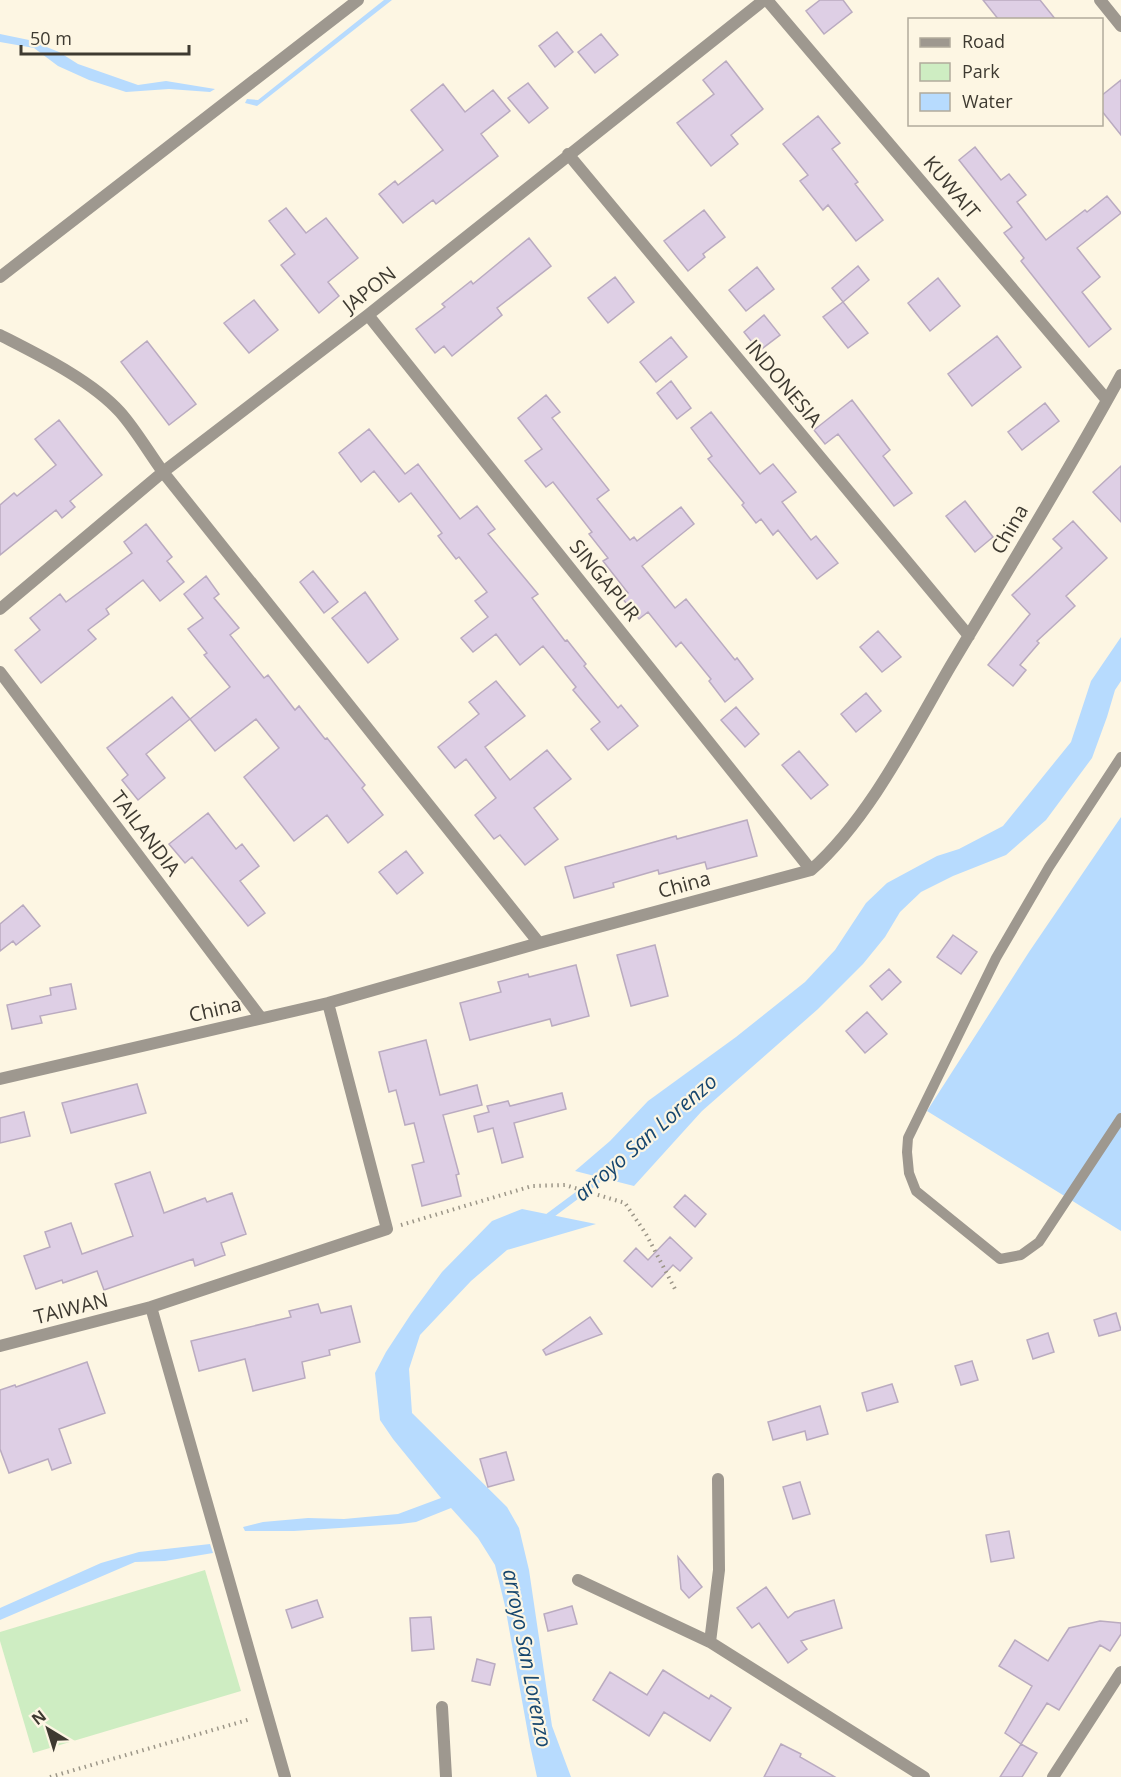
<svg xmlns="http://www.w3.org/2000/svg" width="1121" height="1777" font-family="'Open Sans',sans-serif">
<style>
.green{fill:#ceedc2}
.water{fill:#b7dbfe}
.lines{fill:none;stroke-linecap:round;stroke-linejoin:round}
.stream{stroke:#b7dbfe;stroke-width:7}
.building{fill:#decfe5;stroke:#baabc0;stroke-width:1.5}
.path{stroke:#9c9688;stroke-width:4;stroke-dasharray:1.5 4.5;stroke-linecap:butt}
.service{stroke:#9e988f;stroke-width:10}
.minor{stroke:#9e988f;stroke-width:12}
.labels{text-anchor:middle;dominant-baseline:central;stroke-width:4.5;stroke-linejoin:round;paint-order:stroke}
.street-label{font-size:20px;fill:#3e3a31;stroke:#fdf6e3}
.water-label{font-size:21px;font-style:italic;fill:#16466e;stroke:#fdf6e3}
</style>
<rect width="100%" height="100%" fill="#fdf6e3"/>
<path class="green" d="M 205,1570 L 241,1691 L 33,1753 L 0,1641 L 0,1632 Z"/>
<path class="water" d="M 384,0 L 392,0 L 257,106 L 245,103 L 247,99 L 258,100 Z
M 0,34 L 29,40 L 59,52 L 78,64 L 138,85 L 166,81 L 215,89 L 210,92 L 169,89 L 126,92 L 89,80 L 58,66 L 34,48 L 0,42 Z
M 1121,637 L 1121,681 L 1115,690 L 1107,717 L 1092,758 L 1046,820 L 1006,855 L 953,876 L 921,892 L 900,912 L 885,937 L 863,964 L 818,1009 L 702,1111 L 634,1186 L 575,1171 L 610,1141 L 648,1101 L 736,1037 L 805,982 L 835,950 L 866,903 L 887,883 L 937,856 L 959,849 L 1003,826 L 1071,742 L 1091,681 Z
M 1121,817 L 1121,1231 L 927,1111 L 1029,952 Z
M 522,1209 L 596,1224 L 507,1250 L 471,1281 L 420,1335 L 409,1369 L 412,1413 L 507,1507 L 519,1528 L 529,1570 L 552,1726 L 571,1777 L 537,1777 L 530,1745 L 505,1606 L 495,1565 L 478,1538 L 451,1508 L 416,1522 L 400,1524 L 294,1531 L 245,1531 L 243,1527 L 263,1522 L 308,1518 L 344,1519 L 398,1514 L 441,1498 L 393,1439 L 380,1420 L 375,1373 L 386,1352 L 411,1314 L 442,1272 L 492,1221 Z
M 210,1544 L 213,1553 L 165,1561 L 135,1562 L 0,1620 L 0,1608 L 101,1563 L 139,1552 Z"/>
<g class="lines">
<path class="stream" d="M 544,1220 L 607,1173"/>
</g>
<path class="building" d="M 820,0 L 843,0 L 852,12 L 824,34 L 806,11 Z
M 983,0 L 1040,0 L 1056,20 L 999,20 Z
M 557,32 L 573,52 L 555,67 L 539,46 Z
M 601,34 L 618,55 L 595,73 L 578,52 Z
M 726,61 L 763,109 L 731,135 L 738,144 L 711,166 L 677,123 L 714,94 L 703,80 Z
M 1121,80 L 1121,135 L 1101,110 L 1101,96 Z
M 528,83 L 548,108 L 529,123 L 508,98 Z
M 443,84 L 465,112 L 493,90 L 510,111 L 481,134 L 498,156 L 436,204 L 433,200 L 403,223 L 379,194 L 395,181 L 398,185 L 443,150 L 411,110 Z
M 818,116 L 840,143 L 832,149 L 858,182 L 855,184 L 883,220 L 856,241 L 828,205 L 823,210 L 800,181 L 808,175 L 783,144 Z
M 975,147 L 1001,180 L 1009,174 L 1026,195 L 1017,202 L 1046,240 L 1085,210 L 1087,212 L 1107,196 L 1121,213 L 1077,248 L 1100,277 L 1082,292 L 1111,329 L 1089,347 L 1021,261 L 1024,258 L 1004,233 L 1012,227 L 959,160 Z
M 286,208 L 306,233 L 326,218 L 358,258 L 328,282 L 339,296 L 319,313 L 281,265 L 295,254 L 269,221 Z
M 704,210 L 725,237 L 703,254 L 705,257 L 688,271 L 664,241 Z
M 529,238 L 551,266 L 497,308 L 502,315 L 452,356 L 444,346 L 435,353 L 416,329 L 445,307 L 442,304 L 471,281 L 473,284 Z
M 858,266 L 869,280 L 843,302 L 832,288 Z
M 757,267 L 774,289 L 746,311 L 729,290 Z
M 615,277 L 634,302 L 608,323 L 588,298 Z
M 938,278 L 960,306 L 930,331 L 908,303 Z
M 254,300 L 278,330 L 249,353 L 224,323 Z
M 843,302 L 868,333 L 848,348 L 823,317 Z
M 764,315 L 780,335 L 759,351 L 744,332 Z
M 997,336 L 1021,367 L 972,406 L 948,374 Z
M 671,337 L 687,357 L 656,382 L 640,362 Z
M 147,341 L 196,404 L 169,425 L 121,362 Z
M 671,381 L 691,408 L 677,419 L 657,393 Z
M 546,395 L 560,412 L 552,418 L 609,490 L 597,499 L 630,540 L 634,537 L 637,541 L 681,507 L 694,524 L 642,566 L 675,608 L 686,599 L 735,660 L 737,658 L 753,679 L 725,702 L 709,681 L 711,679 L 681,642 L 676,647 L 648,612 L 639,619 L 622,598 L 628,593 L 603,561 L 608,558 L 589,534 L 592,532 L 553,482 L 546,487 L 525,461 L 542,449 L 518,418 Z
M 852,400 L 890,450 L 883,456 L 912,493 L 894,506 L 838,434 L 825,444 L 814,430 Z
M 1045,403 L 1059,421 L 1022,450 L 1008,432 Z
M 711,412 L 760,474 L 773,464 L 796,492 L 782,502 L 811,540 L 816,536 L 838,563 L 817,579 L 778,530 L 773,535 L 761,519 L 756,523 L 742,505 L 744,503 L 708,459 L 712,456 L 691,428 Z
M 59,420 L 102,475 L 70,501 L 75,507 L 62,518 L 56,510 L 0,555 L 0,505 L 14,493 L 17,496 L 56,465 L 35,439 Z
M 369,429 L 405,474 L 418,464 L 460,519 L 477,506 L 495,529 L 488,534 L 538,594 L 532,598 L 565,641 L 567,640 L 586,664 L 584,666 L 618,708 L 621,705 L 638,726 L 608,750 L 591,729 L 600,722 L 573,690 L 576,687 L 543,646 L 520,665 L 496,634 L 473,652 L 461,638 L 488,617 L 475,601 L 487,592 L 459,557 L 456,559 L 438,536 L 442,533 L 411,493 L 399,502 L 374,471 L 361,482 L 339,453 Z
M 1121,466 L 1121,522 L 1093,492 Z
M 965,501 L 993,537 L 975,552 L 946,516 Z
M 1073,521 L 1107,558 L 1066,596 L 1075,606 L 1037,641 L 1039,643 L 1020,665 L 1026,670 L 1013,686 L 988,665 L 1030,614 L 1012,595 L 1062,548 L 1053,539 Z
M 146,524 L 172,557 L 167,561 L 184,582 L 160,601 L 143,580 L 106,609 L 109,614 L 88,630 L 96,639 L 41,683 L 15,650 L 40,630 L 30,618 L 60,594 L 66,602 L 132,553 L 124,542 Z
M 313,571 L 338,602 L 324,613 L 300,582 Z
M 206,576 L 219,594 L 214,598 L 239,628 L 230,635 L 264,678 L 268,675 L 295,710 L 299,706 L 325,739 L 327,738 L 365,785 L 362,788 L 383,815 L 348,843 L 327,815 L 294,841 L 244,777 L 279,748 L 256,719 L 215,751 L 190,719 L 230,687 L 204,655 L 207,653 L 188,629 L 203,618 L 184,594 Z
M 365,592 L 398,639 L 368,663 L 332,618 Z
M 878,631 L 901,657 L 882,672 L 860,647 Z
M 496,681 L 525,716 L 485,747 L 510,780 L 547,750 L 571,779 L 534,808 L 558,839 L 525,865 L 500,835 L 494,839 L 475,815 L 496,798 L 466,759 L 455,768 L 438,747 L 479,714 L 469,702 Z
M 866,693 L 881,711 L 856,732 L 841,714 Z
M 172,697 L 190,719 L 146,754 L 165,778 L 138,800 L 122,780 L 128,775 L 107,748 Z
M 736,707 L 759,734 L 745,747 L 721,720 Z
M 799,751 L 828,785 L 811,799 L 782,765 Z
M 208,813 L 236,849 L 242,844 L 259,866 L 240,881 L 265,913 L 248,926 L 192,857 L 185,863 L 169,844 Z
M 747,820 L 757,856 L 707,869 L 705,862 L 659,874 L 658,870 L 613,883 L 614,887 L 574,898 L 565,867 L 676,836 L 677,839 Z
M 406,851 L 423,873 L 397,894 L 379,872 Z
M 23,905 L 40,926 L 16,945 L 13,941 L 0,951 L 0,924 Z
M 953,935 L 977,952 L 961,974 L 937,957 Z
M 655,945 L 668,996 L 631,1006 L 617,955 Z
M 576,965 L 589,1016 L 552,1026 L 550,1019 L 470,1040 L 460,1003 L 501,992 L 498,982 L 528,974 L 529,977 Z
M 889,969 L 901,982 L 882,1000 L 870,986 Z
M 71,984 L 76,1009 L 40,1016 L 42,1023 L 12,1029 L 7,1005 L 51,995 L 50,988 Z
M 867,1012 L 887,1034 L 865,1053 L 846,1031 Z
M 426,1040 L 440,1095 L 477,1085 L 482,1105 L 443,1115 L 459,1174 L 456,1175 L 461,1196 L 422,1206 L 412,1165 L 424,1162 L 414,1123 L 405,1125 L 396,1090 L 389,1092 L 379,1052 Z
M 137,1084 L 146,1113 L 71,1133 L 62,1103 Z
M 562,1093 L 566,1109 L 514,1123 L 523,1157 L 502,1163 L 493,1128 L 478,1132 L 474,1116 L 489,1112 L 487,1106 L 508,1101 L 510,1106 Z
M 24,1112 L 30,1136 L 0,1143 L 0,1118 Z
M 150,1172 L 164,1213 L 205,1198 L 207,1202 L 232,1193 L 246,1234 L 221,1243 L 225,1255 L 195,1266 L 193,1259 L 104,1290 L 97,1271 L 63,1283 L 62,1280 L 36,1289 L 24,1256 L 50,1247 L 45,1232 L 71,1223 L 82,1254 L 133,1236 L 115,1184 Z
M 685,1195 L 706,1214 L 695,1227 L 674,1207 Z
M 670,1237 L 692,1258 L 680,1271 L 673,1265 L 652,1287 L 624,1261 L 636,1248 L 648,1260 Z
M 318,1304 L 321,1313 L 351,1306 L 360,1342 L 329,1350 L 330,1355 L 302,1362 L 305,1378 L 253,1391 L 245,1359 L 199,1371 L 191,1341 L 291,1317 L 289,1311 Z
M 1116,1313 L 1121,1330 L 1099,1336 L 1094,1320 Z
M 590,1317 L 602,1334 L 546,1355 L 543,1350 Z
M 1048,1333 L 1054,1352 L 1033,1359 L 1027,1340 Z
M 972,1361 L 978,1380 L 961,1385 L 955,1366 Z
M 87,1362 L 105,1413 L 59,1429 L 71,1463 L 52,1470 L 48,1459 L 9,1473 L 0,1449 L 0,1390 L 15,1385 L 16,1387 Z
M 892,1384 L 898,1402 L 867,1411 L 862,1393 Z
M 820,1406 L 828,1434 L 807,1440 L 805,1431 L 773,1440 L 768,1422 Z
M 506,1452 L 514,1480 L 488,1487 L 480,1459 Z
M 800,1482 L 810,1514 L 793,1519 L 783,1487 Z
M 1009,1531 L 1014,1558 L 991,1562 L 986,1535 Z
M 678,1557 L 702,1587 L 689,1598 L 681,1589 Z
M 766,1587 L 788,1618 L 795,1612 L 834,1600 L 842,1628 L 801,1641 L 807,1649 L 788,1663 L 759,1623 L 752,1628 L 737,1608 Z
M 317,1600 L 323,1617 L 292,1628 L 286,1610 Z
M 572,1606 L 577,1624 L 548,1631 L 544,1614 Z
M 431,1617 L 434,1649 L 412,1651 L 410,1618 Z
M 1100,1621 L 1121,1623 L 1121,1634 L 1110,1651 L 1100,1645 L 1059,1710 L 1047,1703 L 1021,1744 L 1005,1733 L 1032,1686 L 999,1666 L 1015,1640 L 1048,1661 L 1069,1628 Z
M 477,1659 L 495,1664 L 490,1685 L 472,1681 Z
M 663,1670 L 709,1699 L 711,1695 L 731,1708 L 710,1741 L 664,1712 L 649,1736 L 593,1700 L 610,1672 L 647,1695 Z
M 781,1744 L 801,1754 L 800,1757 L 835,1777 L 764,1777 Z
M 1021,1744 L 1037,1753 L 1022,1777 L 1000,1777 Z"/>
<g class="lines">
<path class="path" d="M 401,1225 L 532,1186 L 565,1185 L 625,1203 L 646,1234 L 675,1289
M 50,1777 L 251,1719"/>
<path class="service" d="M 1121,757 L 1049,867 L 996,958 L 908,1138 L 907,1152 L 909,1173 L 916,1191 L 1000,1259 L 1021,1255 L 1039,1242 L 1121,1118"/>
<path class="minor" d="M 767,0 L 1107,400
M 1100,0 L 1121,26
M 568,154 L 969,636
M 0,277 L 358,0
M 368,315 L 811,870
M 0,335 C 39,355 91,380 120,412 C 136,430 149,453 163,472 L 539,943
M 0,609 L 163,472 L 368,315 L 764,0
M 0,672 L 261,1018
M 0,1079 L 328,1003 L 539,943 L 811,870 C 869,819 911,734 950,667 C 1008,570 1067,474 1121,375
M 151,1307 L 285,1777
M 0,1346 L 151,1307 L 387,1229 L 328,1003
M 578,1580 L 710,1642 L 924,1777
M 710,1642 L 719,1570 L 718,1479
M 442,1707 L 446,1777
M 1053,1777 L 1121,1672"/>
</g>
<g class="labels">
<g class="street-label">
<text transform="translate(952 187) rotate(50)">KUWAIT</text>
<text transform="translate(369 289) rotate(-38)">JAPON</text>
<text transform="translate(784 383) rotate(50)">INDONESIA</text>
<text transform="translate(1009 529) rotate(-60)">China</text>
<text transform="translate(605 580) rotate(51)">SINGAPUR</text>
<text transform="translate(146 833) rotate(53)">TAILANDIA</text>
<text transform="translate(684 884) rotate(-15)">China</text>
<text transform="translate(215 1009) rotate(-13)">China</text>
<text transform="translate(71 1308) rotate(-14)">TAIWAN</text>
</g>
<g class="water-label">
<text transform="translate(645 1137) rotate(-41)">arroyo San Lorenzo</text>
<text transform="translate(528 1658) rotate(79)">arroyo San Lorenzo</text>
</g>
</g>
<rect x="908" y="18" width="195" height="108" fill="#fdf6e3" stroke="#b1ab9c" stroke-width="1.5"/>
<rect x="920" y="38" width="30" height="9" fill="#9e988f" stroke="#b1ab9c" stroke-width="1.5"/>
<text x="962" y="48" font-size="18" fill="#3e3a31">Road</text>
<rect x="920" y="63" width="30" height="18" fill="#ceedc2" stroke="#b1ab9c" stroke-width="1.5"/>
<text x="962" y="78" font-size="18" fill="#3e3a31">Park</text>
<rect x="920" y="93" width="30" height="18" fill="#b7dbfe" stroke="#b1ab9c" stroke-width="1.5"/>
<text x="962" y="108" font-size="18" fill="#3e3a31">Water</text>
<g transform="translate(48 1729) rotate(322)" stroke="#fdf6e3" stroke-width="4.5" paint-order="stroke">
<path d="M0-4.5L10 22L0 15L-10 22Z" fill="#3e3a31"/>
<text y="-9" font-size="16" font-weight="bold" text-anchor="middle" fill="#3e3a31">N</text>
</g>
<path d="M21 45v9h168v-9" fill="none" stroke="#3e3a31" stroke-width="3"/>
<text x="30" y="45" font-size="18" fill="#3e3a31" stroke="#fdf6e3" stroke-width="4.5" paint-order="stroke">50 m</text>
</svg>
